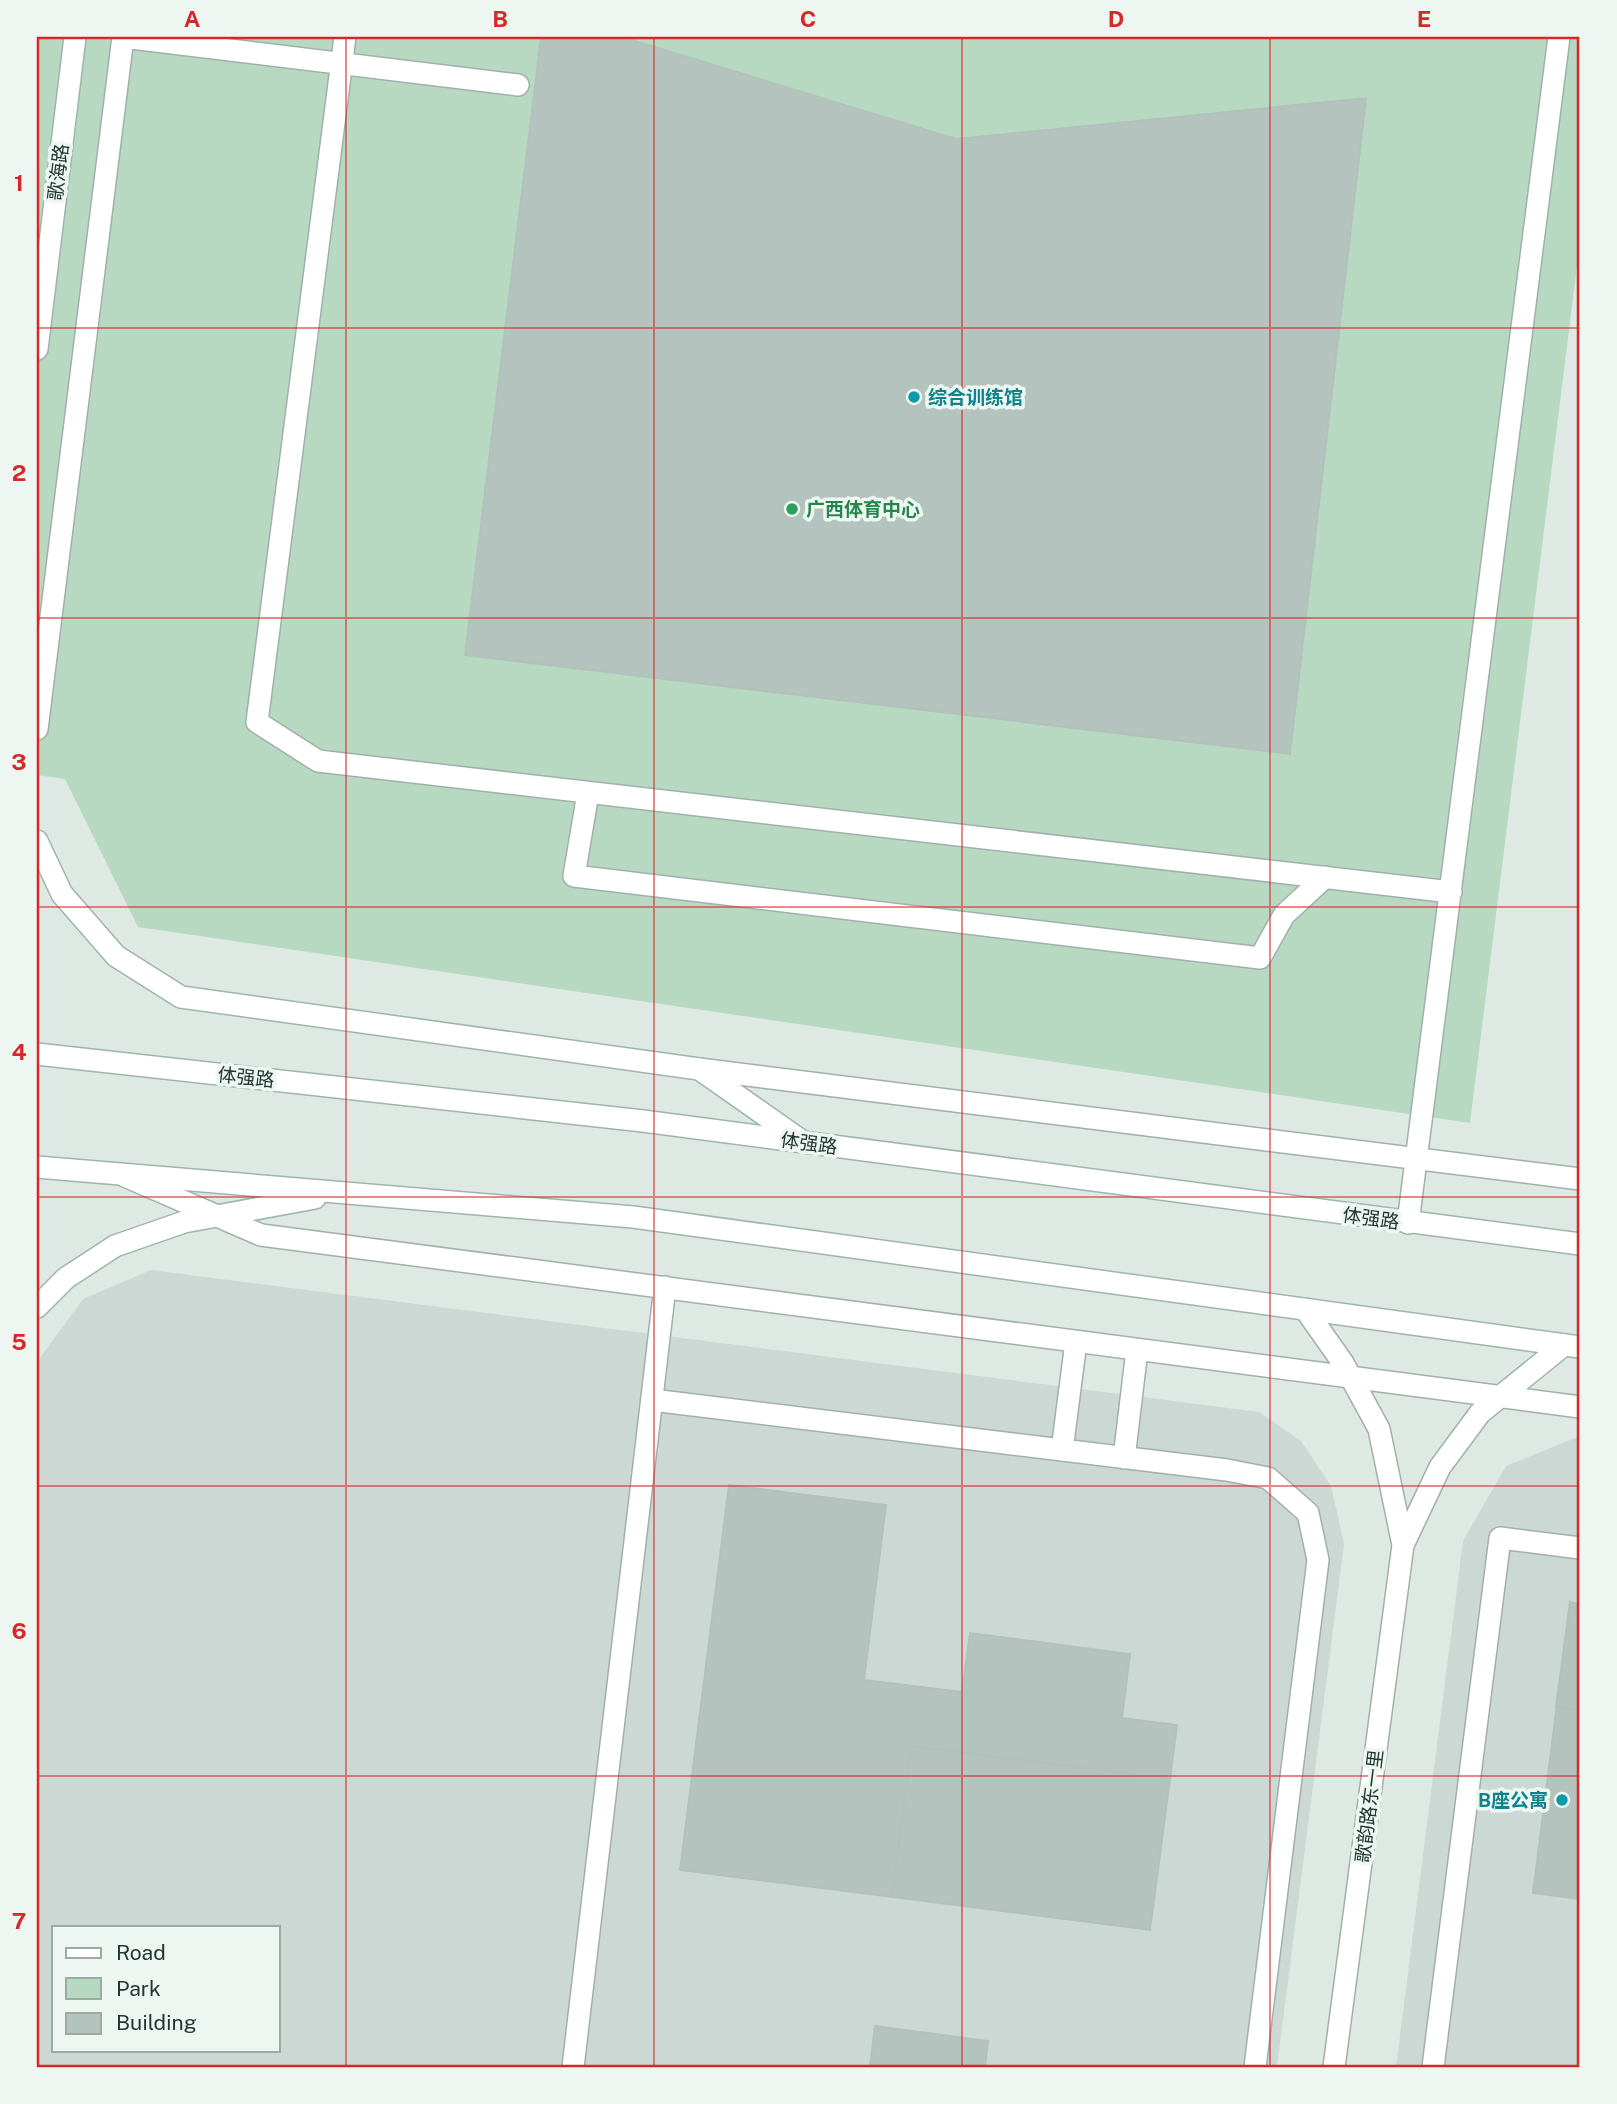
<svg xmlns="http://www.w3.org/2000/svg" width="1617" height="2104" font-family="'Public Sans','Noto Sans SC',sans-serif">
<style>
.built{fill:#ccd8d3;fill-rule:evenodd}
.green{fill:#b7d9c1}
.building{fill:#b4c3bd;stroke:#b1c2bb;stroke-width:2}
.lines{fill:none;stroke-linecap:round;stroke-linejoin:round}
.lane-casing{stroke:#a1b0ab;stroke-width:24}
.street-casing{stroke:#a1b0ab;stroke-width:24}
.secondary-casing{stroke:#9eb4ac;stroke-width:24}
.lane{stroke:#fff;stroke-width:21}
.street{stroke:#fff;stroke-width:21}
.secondary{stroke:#fff;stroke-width:21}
.grid{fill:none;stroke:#d62828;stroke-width:2;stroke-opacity:0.55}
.culture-dot{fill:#0f9aa8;stroke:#eef6f2;stroke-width:2.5}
.leisure-dot{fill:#2e9e5b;stroke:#eef6f2;stroke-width:2.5}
.labels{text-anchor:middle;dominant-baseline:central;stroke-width:7;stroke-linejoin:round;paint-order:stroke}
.street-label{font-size:19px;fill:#203732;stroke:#eef6f2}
.culture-label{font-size:19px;font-weight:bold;fill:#0d838f;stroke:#eef6f2;text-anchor:start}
.leisure-label{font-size:19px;font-weight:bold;fill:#27864d;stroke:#eef6f2;text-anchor:start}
.neatline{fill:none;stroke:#d62828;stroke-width:2.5}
.grid-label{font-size:23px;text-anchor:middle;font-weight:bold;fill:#d62828}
</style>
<rect width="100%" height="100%" fill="#dee9e4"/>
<path class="built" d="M 151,1270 L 1259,1412 L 1301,1441 L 1331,1486 L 1344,1544 L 1277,2067 L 37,2067 L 37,1362 L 83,1299 ZM 54,1927 L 278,1927 L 278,2050 L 54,2050 Z
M 1580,1436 L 1580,2067 L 1396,2067 L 1463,1541 L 1506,1466 Z"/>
<path class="green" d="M 37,37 L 1580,37 L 1580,242 L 1470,1123 L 138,927 L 65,779 L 37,775 Z"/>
<path class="building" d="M 541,37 L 622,37 L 956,139 L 1366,98 L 1290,754 L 465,655 Z
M 729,1485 L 886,1505 L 864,1680 L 962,1692 L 970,1633 L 1130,1654 L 1122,1718 L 1177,1725 L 1170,1779 L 911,1746 L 892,1897 L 680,1870 Z
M 1570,1602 L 1580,1604 L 1580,1711 L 1556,1707 Z
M 1570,1602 L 1580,1604 L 1580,1899 L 1533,1893 Z
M 911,1746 L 1170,1779 L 1150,1930 L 892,1897 Z
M 875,2026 L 988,2041 L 985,2067 L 870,2067 Z"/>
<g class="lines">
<g class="lane-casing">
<path id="lane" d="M 345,37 L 257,722 L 318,761 L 1451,892
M 588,793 L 574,876 L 1260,958 L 1284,915 L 1325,877
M 1408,1223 L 1559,37
M 652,1400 L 1227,1470 L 1268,1478 L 1308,1513 L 1318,1560 L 1255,2067
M 1062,1450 L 1076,1342
M 1124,1458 L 1137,1350
M 573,2067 L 665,1287
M 1433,2067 L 1500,1538 L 1580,1548"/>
</g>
<g class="street-casing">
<path id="street" d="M 123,37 L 518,85
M 37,729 L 123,37
M 699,1069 L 1580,1179
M 125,1176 L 261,1235 L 1580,1407
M 1305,1309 L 1343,1363 L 1379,1429 L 1403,1545
M 1334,2067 L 1403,1545 L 1440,1467 L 1480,1413 L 1564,1345"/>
</g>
<g class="secondary-casing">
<path id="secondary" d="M 37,349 L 75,37
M 37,841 L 62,894 L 116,956 L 181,997 L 699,1069 L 799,1139
M 37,1054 L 643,1121 L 1580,1244
M 37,1167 L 633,1217 L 1580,1347
M 37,1307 L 66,1278 L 115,1246 L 184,1222 L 315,1198"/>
</g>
<use href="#lane" class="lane"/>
<use href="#street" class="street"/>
<use href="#secondary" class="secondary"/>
</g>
<path class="grid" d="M 346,37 L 346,2067M 654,37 L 654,2067M 962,37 L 962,2067M 1270,37 L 1270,2067M 37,328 L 1580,328M 37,618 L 1580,618M 37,907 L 1580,907M 37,1197 L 1580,1197M 37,1486 L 1580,1486M 37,1776 L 1580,1776"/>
<g class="culture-dot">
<circle cx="914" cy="397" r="7"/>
<circle cx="1562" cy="1800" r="7"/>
</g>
<circle class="leisure-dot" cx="792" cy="509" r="7"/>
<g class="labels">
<g class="street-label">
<text transform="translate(58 172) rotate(-83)">歌海路</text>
<text transform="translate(246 1077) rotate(6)">体强路</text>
<text transform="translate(809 1143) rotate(8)">体强路</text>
<text transform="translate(1371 1218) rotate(8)">体强路</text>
<text transform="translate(1369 1806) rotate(-83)">歌韵路东一里</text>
</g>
<g class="culture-label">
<text x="928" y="397">综合训练馆</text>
<text x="1548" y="1800" text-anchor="end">B座公寓</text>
</g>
<g class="leisure-label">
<text x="806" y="509">广西体育中心</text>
</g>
</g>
<rect width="1617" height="2104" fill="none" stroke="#eef6f2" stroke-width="77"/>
<rect x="52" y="1926" width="228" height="126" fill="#eef6f2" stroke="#9caaa5" stroke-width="2"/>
<rect x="66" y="1948" width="35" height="10" fill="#ffffff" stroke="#9caaa5" stroke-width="2"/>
<text x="116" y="1960" font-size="21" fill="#203732">Road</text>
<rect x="66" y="1978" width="35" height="21" fill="#b7d9c1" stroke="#9caaa5" stroke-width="2"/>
<text x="116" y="1996" font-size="21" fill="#203732">Park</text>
<rect x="66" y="2013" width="35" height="21" fill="#b4c3bd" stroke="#9caaa5" stroke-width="2"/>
<text x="116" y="2030" font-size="21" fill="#203732">Building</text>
<rect x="38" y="38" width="1540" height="2028" class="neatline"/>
<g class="grid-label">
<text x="192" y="27">A</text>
<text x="500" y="27">B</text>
<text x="808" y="27">C</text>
<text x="1116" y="27">D</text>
<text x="1424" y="27">E</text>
<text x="19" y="191">1</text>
<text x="19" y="481">2</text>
<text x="19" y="770">3</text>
<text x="19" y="1060">4</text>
<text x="19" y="1350">5</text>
<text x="19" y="1639">6</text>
<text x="19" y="1929">7</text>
</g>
</svg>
